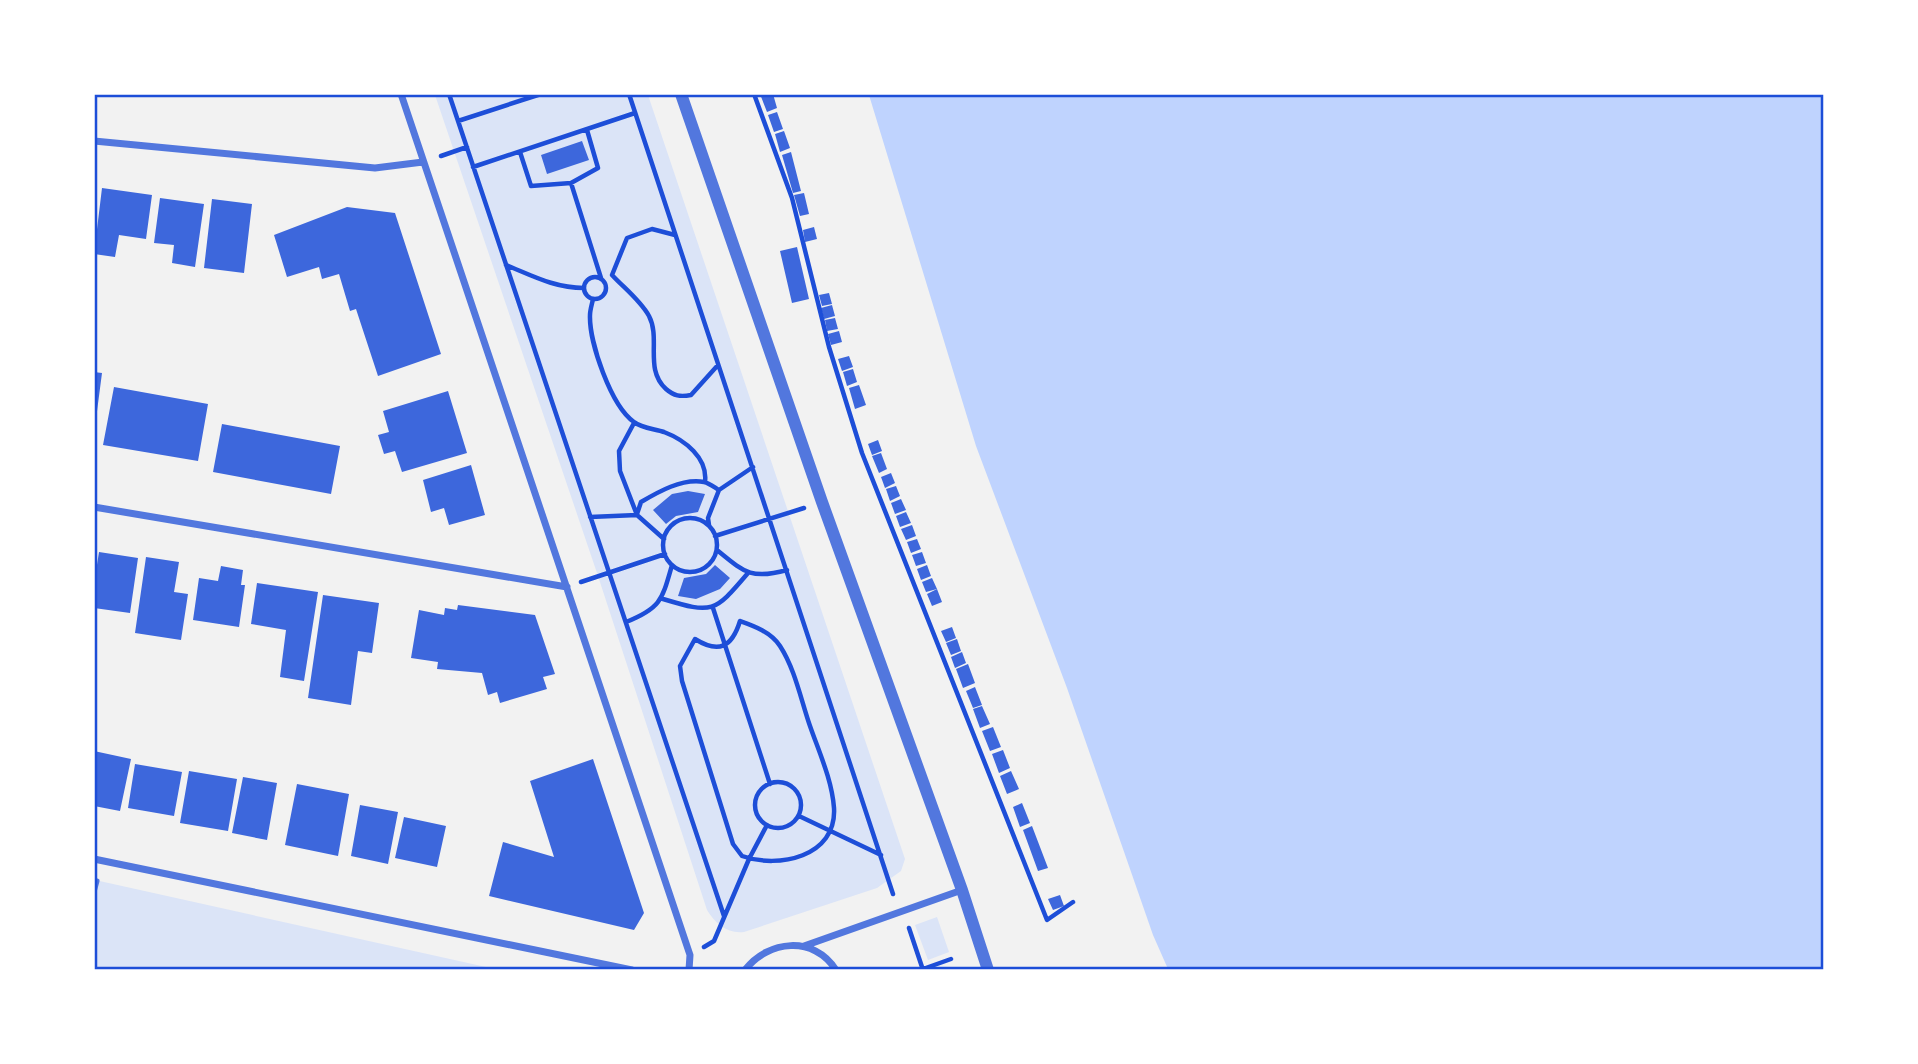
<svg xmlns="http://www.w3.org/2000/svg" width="1918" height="1064" font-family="'Varela Round',sans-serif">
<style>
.green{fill:#dbe4f7}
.water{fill:#bfd3fe}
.building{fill:#3d67dc}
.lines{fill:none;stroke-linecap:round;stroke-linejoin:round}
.path{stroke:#1d4ed8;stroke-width:4.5}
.service{stroke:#5277de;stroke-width:5}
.minor{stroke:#5277de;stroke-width:7}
.tertiary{stroke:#5277de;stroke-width:12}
.neatline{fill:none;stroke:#1d4ed8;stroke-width:2.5}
</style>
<rect width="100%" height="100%" fill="#f2f2f2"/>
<path class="green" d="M 435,95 L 648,95 L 905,859 L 901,871 L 877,888 L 744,932 C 727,934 716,924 707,910 L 598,576 Z
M 95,880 L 495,969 L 95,970 Z
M 937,917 L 949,952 L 928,960 L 915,925 Z"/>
<path class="water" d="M 869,95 L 1823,95 L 1823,969 L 1168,969 L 1153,935 L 1067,688 L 976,446 Z"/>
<path class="building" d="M 760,94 L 773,94 L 777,108 L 767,112 Z
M 777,112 L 783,129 L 774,132 L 768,115 Z
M 784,131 L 790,148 L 780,152 L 775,134 Z
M 582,141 L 589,160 L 547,174 L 541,155 Z
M 791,152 L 801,191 L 793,193 L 782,155 Z
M 102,188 L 152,195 L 146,239 L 119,235 L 115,257 L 94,254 Z
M 804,193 L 809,214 L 800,216 L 794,195 Z
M 160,198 L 204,204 L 195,267 L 172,263 L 174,245 L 154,243 Z
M 212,199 L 252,204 L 244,273 L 204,268 Z
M 347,207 L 395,213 L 441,354 L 378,376 L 356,309 L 350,311 L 339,274 L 322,279 L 319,267 L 287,277 L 274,235 Z
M 814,227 L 817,239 L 805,242 L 803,230 Z
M 797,247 L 809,299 L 792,303 L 780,251 Z
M 829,293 L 832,304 L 822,306 L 819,295 Z
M 832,305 L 835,316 L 824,319 L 821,308 Z
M 835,318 L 838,329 L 827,331 L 825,320 Z
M 839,331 L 842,342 L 831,345 L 828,334 Z
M 849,356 L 853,367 L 842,371 L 838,359 Z
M 853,369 L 857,382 L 847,386 L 843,372 Z
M 94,372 L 102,373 L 96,419 L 94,419 Z
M 859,385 L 866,405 L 855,409 L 849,388 Z
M 114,387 L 208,404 L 198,461 L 103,445 Z
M 448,391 L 467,453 L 402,472 L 395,451 L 384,454 L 378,435 L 389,432 L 383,411 Z
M 222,424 L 340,446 L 331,494 L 213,472 Z
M 878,440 L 882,451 L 872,455 L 868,444 Z
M 881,453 L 887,469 L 879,473 L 872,456 Z
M 471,465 L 485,515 L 449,525 L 444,508 L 431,512 L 423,480 Z
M 891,473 L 895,483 L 885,488 L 881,477 Z
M 896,486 L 900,496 L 890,501 L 886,489 Z
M 688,491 L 705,494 L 698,512 L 676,516 L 666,524 L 653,510 L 672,494 Z
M 901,499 L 906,510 L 895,514 L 891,503 Z
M 906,512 L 911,523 L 900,527 L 896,516 Z
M 912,525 L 916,536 L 906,540 L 901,529 Z
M 917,539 L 921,549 L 911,553 L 907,542 Z
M 99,552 L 138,558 L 130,613 L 94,608 L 94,584 Z
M 922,552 L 926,563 L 916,566 L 912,555 Z
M 146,557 L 179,562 L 174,592 L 188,594 L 181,640 L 135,633 Z
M 715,565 L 730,578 L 720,589 L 696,599 L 678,596 L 684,578 L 706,574 Z
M 927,565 L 931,576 L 921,580 L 917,569 Z
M 221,566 L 243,570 L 241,585 L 245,585 L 239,627 L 193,620 L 199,578 L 218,581 Z
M 932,578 L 937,589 L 926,592 L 922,582 Z
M 257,583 L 318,592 L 304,681 L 280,677 L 286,630 L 251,624 Z
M 937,589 L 942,602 L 932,606 L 927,594 Z
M 323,595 L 379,603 L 372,653 L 358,651 L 351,705 L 308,698 Z
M 458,605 L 535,615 L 555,674 L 543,677 L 547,689 L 500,703 L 497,692 L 488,695 L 482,673 L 437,669 L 438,662 L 411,658 L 419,610 L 444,615 L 445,608 L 457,610 Z
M 952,627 L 956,638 L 946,642 L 941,631 Z
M 957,639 L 961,651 L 951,655 L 946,643 Z
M 962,652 L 966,663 L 955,668 L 951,657 Z
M 968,664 L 975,683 L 963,688 L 956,669 Z
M 975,687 L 982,705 L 973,708 L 966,691 Z
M 982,706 L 990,724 L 980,728 L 973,709 Z
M 993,727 L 1001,747 L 990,751 L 982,731 Z
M 1003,750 L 1010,768 L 999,773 L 992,754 Z
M 94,751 L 131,759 L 120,811 L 94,806 Z
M 593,759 L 644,913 L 634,930 L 489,896 L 503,842 L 554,857 L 530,781 Z
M 135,764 L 182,772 L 174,816 L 128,808 Z
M 189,771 L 237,779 L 228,831 L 180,823 Z
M 1011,771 L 1019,789 L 1007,794 L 1000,776 Z
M 243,777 L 277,783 L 267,840 L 232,833 Z
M 297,784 L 349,794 L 338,856 L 285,845 Z
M 1022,803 L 1030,823 L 1020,827 L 1013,807 Z
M 360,805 L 398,812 L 388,864 L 351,856 Z
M 404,817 L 446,826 L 437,867 L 395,858 Z
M 1032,826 L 1048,868 L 1038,871 L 1023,830 Z
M 1060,895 L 1064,906 L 1053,910 L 1048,899 Z"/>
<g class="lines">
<path class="path" d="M 449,94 L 724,916
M 629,94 L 893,894
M 754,94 L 792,198 L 829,347 L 862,453 L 1047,920 L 1073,902
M 458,121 L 541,94
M 520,152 L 531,186 L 571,183 L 598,168 L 587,130
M 441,156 L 467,147
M 473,167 L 635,113
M 571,183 L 601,278
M 675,235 L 652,229 L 627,238 L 612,275 C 624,288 640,300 649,316 C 661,339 644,369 666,389 C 674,396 680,397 691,395 L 718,365
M 506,265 C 533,276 555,288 584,288
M584 288a11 11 0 1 1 22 0a11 11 0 1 1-22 0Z
M 593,299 C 592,304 590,310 590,315 C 589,342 611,406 634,422 C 641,428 655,429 664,432 C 685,440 708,458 705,482
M 634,423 L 619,451 L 620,471 L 637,515
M 637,514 L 641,502 C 658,492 682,478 704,482 C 709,483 714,487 719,490
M 590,517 L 637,515 L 664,539
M663 545a27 27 0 1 1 54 0a27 27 0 1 1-54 0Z
M 709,525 L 708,518 L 719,490 L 753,467
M 715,536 L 804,508
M 717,550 C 744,572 751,580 787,570
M 581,582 L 665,554
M 663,599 C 713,614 714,613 748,573
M 713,608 L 770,784
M 740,621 C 754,626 771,632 780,646 C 795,669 801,700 810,726 C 819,752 832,780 834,808 C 837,857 778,869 742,856 L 733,844 L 682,681 L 680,666 L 695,639 C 719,654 732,647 740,621 Z
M 626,622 C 661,608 662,600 672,565
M755 805a23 23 0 1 1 46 0a23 23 0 1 1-46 0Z
M 799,816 L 881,855
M 909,928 L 923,970
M 704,947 L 714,941 L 749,859 L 767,825
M 923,969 L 951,959"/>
<path class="service" d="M 94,892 L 97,881"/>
<path class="minor" d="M 401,94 L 690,955 L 689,970
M 94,141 L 375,168 L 423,162
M 94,507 L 567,587
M 94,859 L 632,970
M 804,946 L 962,890
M 745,970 C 768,940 814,935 836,970"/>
<path class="tertiary" d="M 681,94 L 822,502 L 962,890 L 988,970"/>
</g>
<rect width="1918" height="1064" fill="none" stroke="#ffffff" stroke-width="192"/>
<rect x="96" y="96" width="1726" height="872" class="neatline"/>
</svg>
